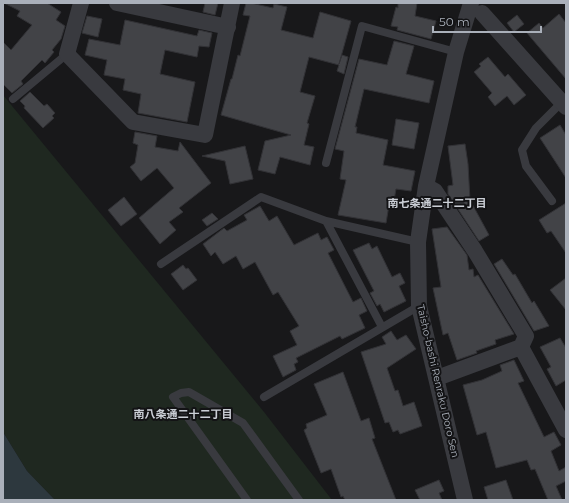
<svg xmlns="http://www.w3.org/2000/svg" width="569" height="503" font-family="Montserrat,'Noto Sans JP',sans-serif">
<style>
.green{fill:#1f2820}
.water{fill:#2d383e}
.building{fill:#424347;stroke:#323236}
.lines{fill:none;stroke-linecap:round;stroke-linejoin:round}
.service{stroke:#393a3f;stroke-width:8}
.minor{stroke:#393a3f;stroke-width:16}
.labels{text-anchor:middle;dominant-baseline:central;stroke-width:4;stroke-linejoin:round;paint-order:stroke}
.street-label{font-size:10px;fill:#aab0ba;stroke:#131315}
.neighbourhood-label{font-size:11px;font-weight:bold;fill:#cbcfd6;stroke:#131315}
</style>
<rect width="100%" height="100%" fill="#18181a"/>
<path class="green" d="M 3,95 L 264,412 L 332,500 L 55,500 L 27,471 L 3,432 Z"/>
<path class="water" d="M 3,432 L 27,471 L 55,500 L 3,500 Z"/>
<path class="building" d="M 4,3 L 47,3 L 61,12 L 56,20 L 65,26 L 61,39 L 52,50 L 54,52 L 45,63 L 42,60 L 21,81 L 23,84 L 12,93 L 3,84 L 3,42 L 11,50 L 32,25 L 17,16 L 20,11 Z
M 205,3 L 218,3 L 215,15 L 203,12 Z
M 246,3 L 251,3 L 273,8 L 274,4 L 287,7 L 281,30 L 313,38 L 320,12 L 351,21 L 339,64 L 342,55 L 348,57 L 344,74 L 337,71 L 339,65 L 309,57 L 300,92 L 315,96 L 307,123 L 309,124 L 304,145 L 314,147 L 310,165 L 280,157 L 275,174 L 258,170 L 265,141 L 291,135 L 221,115 L 231,79 L 232,79 L 238,55 L 240,56 L 250,16 L 243,15 Z
M 398,3 L 417,3 L 415,16 L 436,21 L 431,39 L 397,30 L 398,27 L 391,26 L 396,7 L 398,8 Z
M 559,14 L 566,23 L 566,79 L 527,33 L 539,23 L 543,28 Z
M 517,15 L 524,24 L 514,32 L 507,23 Z
M 87,16 L 102,19 L 98,37 L 82,33 Z
M 125,20 L 197,36 L 199,30 L 212,33 L 209,47 L 199,46 L 197,57 L 165,50 L 160,74 L 195,82 L 187,122 L 138,113 L 141,94 L 123,90 L 125,79 L 104,75 L 107,60 L 85,55 L 89,39 L 120,45 Z
M 394,41 L 414,46 L 406,74 L 434,81 L 429,103 L 364,89 L 355,127 L 357,127 L 356,133 L 388,140 L 383,165 L 415,171 L 411,191 L 396,189 L 393,206 L 389,205 L 386,223 L 338,215 L 346,180 L 340,179 L 344,151 L 335,149 L 359,59 L 387,65 Z
M 488,57 L 505,77 L 508,74 L 526,95 L 514,105 L 507,96 L 495,106 L 488,97 L 492,93 L 474,72 L 481,66 L 479,64 Z
M 30,92 L 44,106 L 47,104 L 55,113 L 52,116 L 54,118 L 43,128 L 24,108 L 25,106 L 20,101 Z
M 396,119 L 419,123 L 414,149 L 392,145 Z
M 560,125 L 566,135 L 566,178 L 540,138 Z
M 135,132 L 157,136 L 155,147 L 178,151 L 180,142 L 211,183 L 179,208 L 183,212 L 169,222 L 176,230 L 160,244 L 139,218 L 174,188 L 157,168 L 141,181 L 130,167 L 135,163 L 138,145 L 133,143 Z
M 465,144 L 468,164 L 470,200 L 489,235 L 479,241 L 448,194 L 448,186 L 453,185 L 448,146 Z
M 245,146 L 253,179 L 230,184 L 225,161 L 202,156 Z
M 124,197 L 137,214 L 121,226 L 108,210 Z
M 566,203 L 566,253 L 551,231 L 547,233 L 539,220 Z
M 260,206 L 269,221 L 277,216 L 294,245 L 318,233 L 321,240 L 327,237 L 334,250 L 328,253 L 353,302 L 361,298 L 367,311 L 359,315 L 365,328 L 342,339 L 340,336 L 296,358 L 298,362 L 294,364 L 296,370 L 283,377 L 273,356 L 297,345 L 290,331 L 299,326 L 278,292 L 273,295 L 255,262 L 243,269 L 236,256 L 223,264 L 215,252 L 211,256 L 203,244 L 224,228 L 227,231 L 247,220 L 244,215 Z
M 212,213 L 218,219 L 207,226 L 202,220 Z
M 447,227 L 467,255 L 469,270 L 473,269 L 474,277 L 478,275 L 514,334 L 495,340 L 496,344 L 476,351 L 477,353 L 457,360 L 448,333 L 443,335 L 433,288 L 441,287 L 432,229 Z
M 369,243 L 372,249 L 377,246 L 392,277 L 400,273 L 405,283 L 399,286 L 406,301 L 384,312 L 380,304 L 377,306 L 370,293 L 374,291 L 353,250 Z
M 502,259 L 513,275 L 515,274 L 532,303 L 534,301 L 549,326 L 534,331 L 494,264 Z
M 183,265 L 186,269 L 188,268 L 197,280 L 183,290 L 171,274 Z
M 566,278 L 566,310 L 550,290 Z
M 391,331 L 397,340 L 406,335 L 416,349 L 387,368 L 395,391 L 398,390 L 403,406 L 414,402 L 422,426 L 400,434 L 398,430 L 393,432 L 389,422 L 385,423 L 361,352 L 386,344 L 382,337 Z
M 560,338 L 566,348 L 566,380 L 556,386 L 547,369 L 551,367 L 540,347 Z
M 514,360 L 524,381 L 518,383 L 544,437 L 554,432 L 561,445 L 551,451 L 559,471 L 566,467 L 566,481 L 556,486 L 562,500 L 548,500 L 535,469 L 531,470 L 527,460 L 496,468 L 486,432 L 477,435 L 463,385 L 482,380 L 502,371 L 500,365 Z
M 343,372 L 361,421 L 369,418 L 375,438 L 372,439 L 396,500 L 345,500 L 343,496 L 341,497 L 331,469 L 321,473 L 304,430 L 307,428 L 306,424 L 327,415 L 314,384 Z
M 439,480 L 444,491 L 439,493 L 442,500 L 420,500 L 415,490 Z
M 506,480 L 513,500 L 488,500 L 484,487 Z"/>
<g class="lines">
<path class="service" d="M 13,99 L 67,54
M 326,163 L 362,26 L 456,52
M 552,201 L 526,166 L 522,150 L 536,128 L 562,102
M 326,221 L 418,242
M 161,264 L 261,197 L 326,221 L 382,327
M 264,397 L 419,306
M 247,500 L 173,397 L 181,393 L 189,392 L 243,423 L 299,500"/>
<path class="minor" d="M 81,3 L 67,54 L 133,122 L 205,135 L 232,3
M 117,3 L 228,27
M 482,13 L 566,107
M 426,186 L 435,191 L 475,251 L 526,336 L 521,347 L 566,430
M 437,378 L 521,347
M 465,500 L 419,306 L 418,242 L 426,186 L 456,52 L 471,3"/>
</g>
<g class="labels">
<g class="street-label">
<text transform="translate(438 381) rotate(77)">Taisho-bashi Renraku Doro Sen</text>
</g>
<g class="neighbourhood-label">
<text x="437" y="203">南七条通二十二丁目</text>
<text x="183" y="414">南八条通二十二丁目</text>
</g>
</g>
<rect width="569" height="503" fill="none" stroke="#aab0ba" stroke-width="8"/>
<path d="M433 26v6h108v-6" fill="none" stroke="#aab0ba" stroke-width="2"/>
<text x="439" y="26" font-size="12" fill="#aab0ba" stroke="#131315" stroke-width="3" paint-order="stroke">50 m</text>
</svg>
